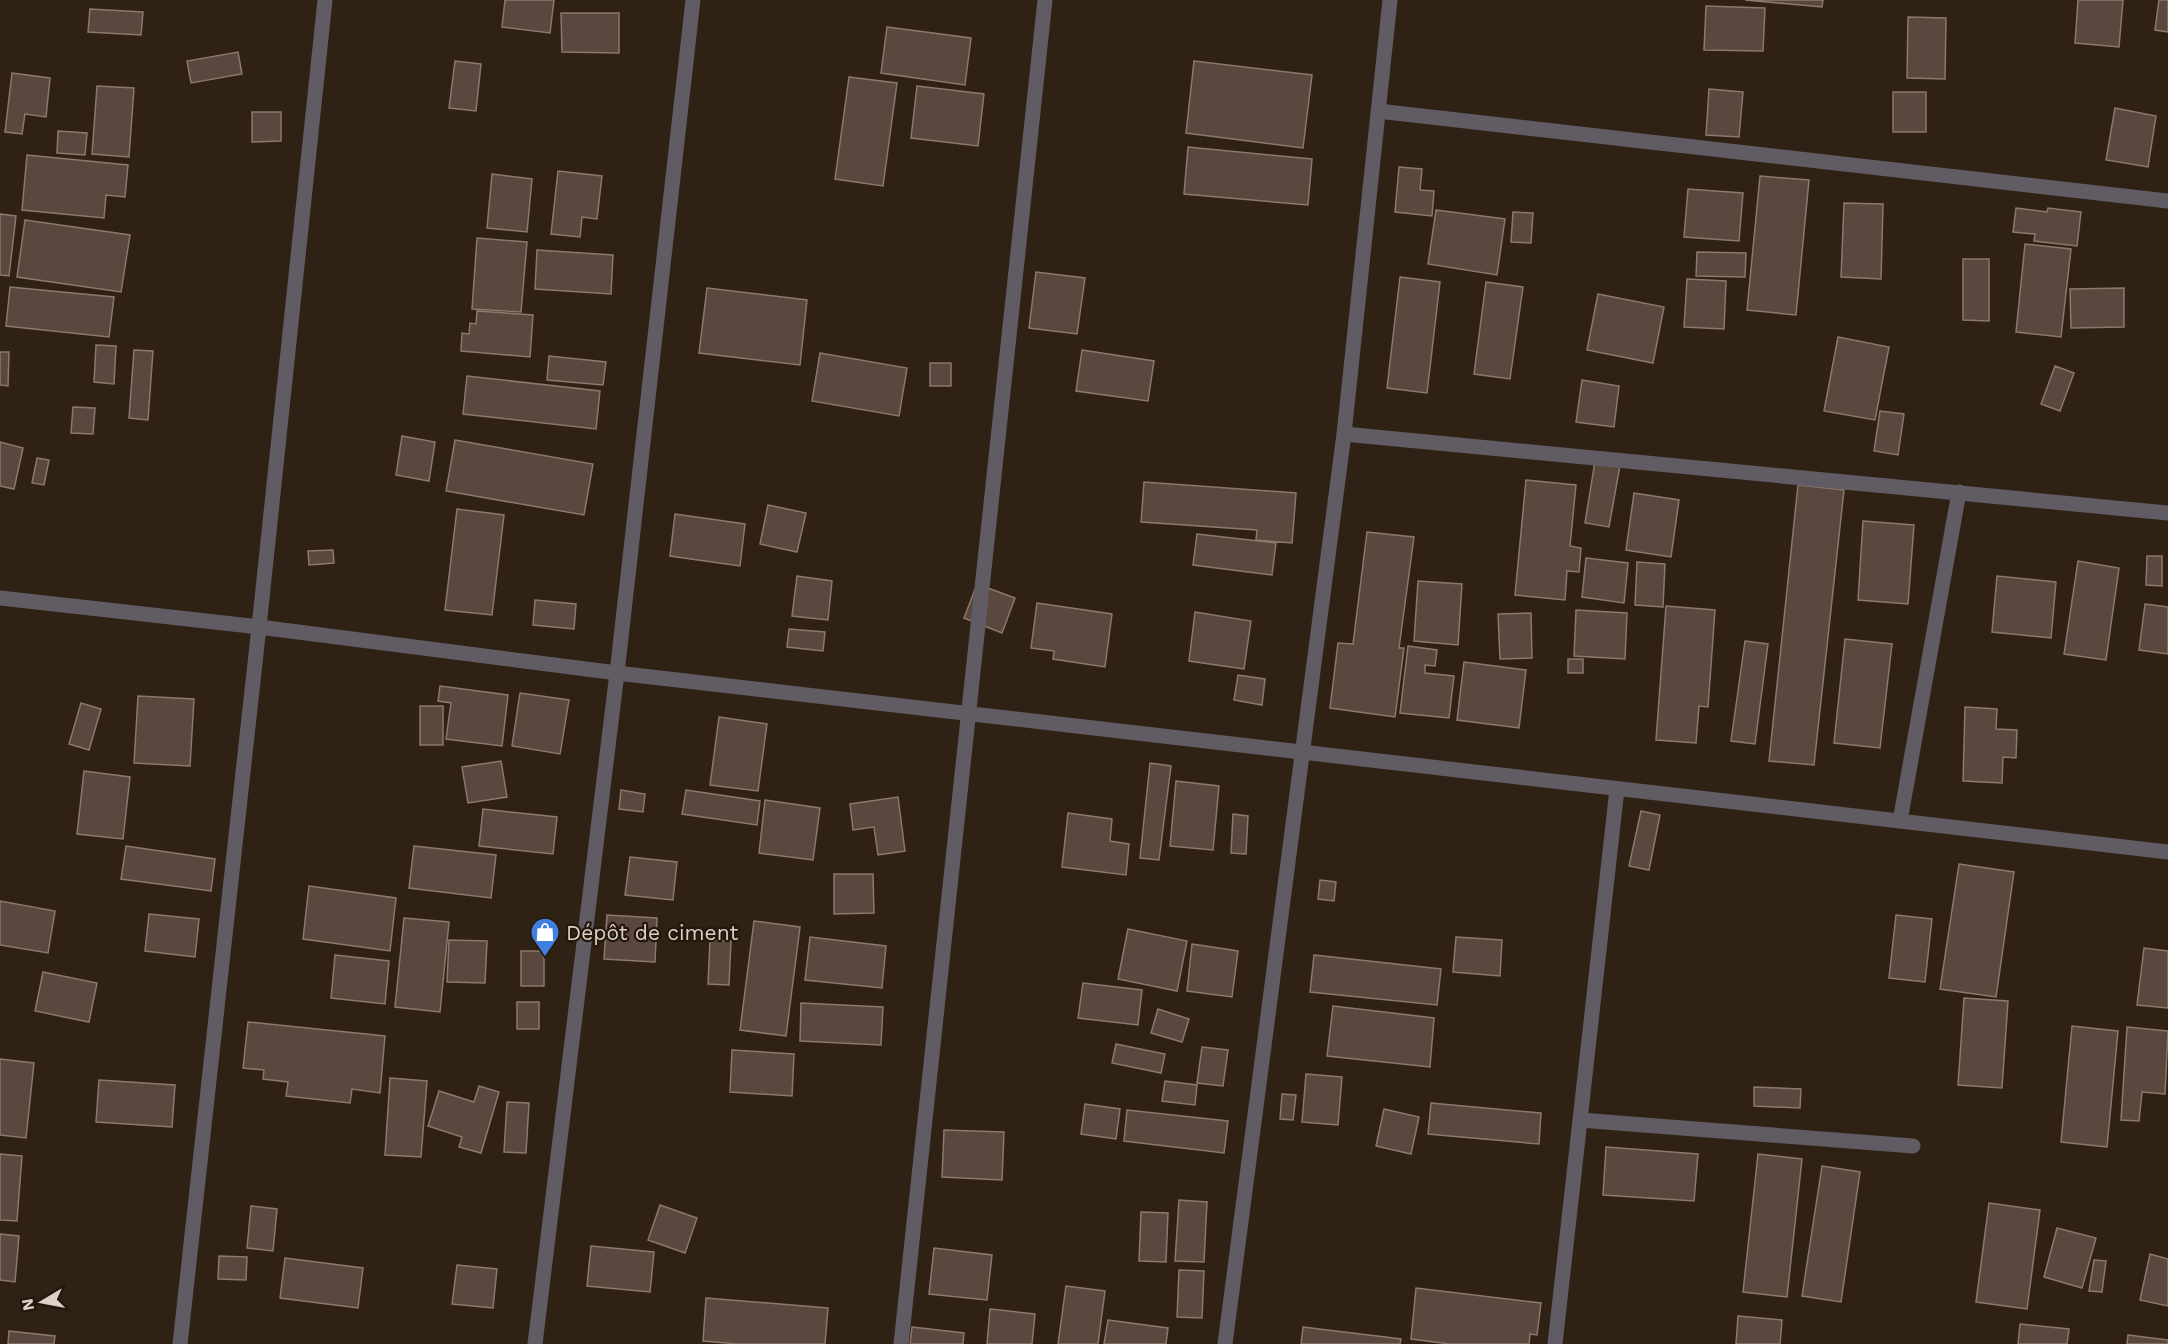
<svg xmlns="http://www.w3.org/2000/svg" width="2168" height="1344" font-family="'Work Sans',sans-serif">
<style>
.building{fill:#5a473d;stroke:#8d786c;stroke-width:1.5}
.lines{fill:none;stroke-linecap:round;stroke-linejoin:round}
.minor{stroke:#615c64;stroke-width:15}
.labels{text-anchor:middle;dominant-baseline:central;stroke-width:4.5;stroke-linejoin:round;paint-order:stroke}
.poi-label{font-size:21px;fill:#dbd2c9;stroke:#25180b;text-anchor:start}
</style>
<rect width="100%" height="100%" fill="#2f2114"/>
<path class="building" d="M 505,0 L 554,0 L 550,33 L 502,27 Z
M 1745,0 L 1823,0 L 1822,7 Z
M 2078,0 L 2123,0 L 2119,47 L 2075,43 Z
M 2159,0 L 2168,0 L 2168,32 L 2155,30 Z
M 1706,6 L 1765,8 L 1763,51 L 1704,50 Z
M 90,9 L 143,12 L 141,35 L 88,32 Z
M 561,13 L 619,13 L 619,53 L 562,52 Z
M 1908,17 L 1946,18 L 1945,79 L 1907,78 Z
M 887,27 L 971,38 L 965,85 L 881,73 Z
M 238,52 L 242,74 L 191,83 L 187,61 Z
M 455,61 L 481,64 L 476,111 L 449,108 Z
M 1194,61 L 1312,75 L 1303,148 L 1186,133 Z
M 12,73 L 50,78 L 46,117 L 25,114 L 22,134 L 5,132 Z
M 849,77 L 897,83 L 883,186 L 835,179 Z
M 97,86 L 134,88 L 129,157 L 92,154 Z
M 917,86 L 984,94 L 978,146 L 911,138 Z
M 1709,89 L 1743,92 L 1739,137 L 1706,135 Z
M 1893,92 L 1926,92 L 1926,132 L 1893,132 Z
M 2115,108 L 2156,116 L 2148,167 L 2106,160 Z
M 252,112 L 281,112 L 281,141 L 252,142 Z
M 58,131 L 87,133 L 85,155 L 57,153 Z
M 1188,147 L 1312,159 L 1308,205 L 1184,194 Z
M 27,155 L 128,165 L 125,197 L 106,195 L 104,218 L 22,210 Z
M 1399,167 L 1422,169 L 1420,190 L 1434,191 L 1432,216 L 1395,212 Z
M 558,171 L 602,176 L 597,219 L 582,217 L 580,237 L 551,234 Z
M 492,174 L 532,179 L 527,232 L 487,228 Z
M 1760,176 L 1809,180 L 1796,315 L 1747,310 Z
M 1688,189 L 1743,193 L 1739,241 L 1684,237 Z
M 1844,203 L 1883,204 L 1881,279 L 1841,277 Z
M 2016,208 L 2047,212 L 2048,208 L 2081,212 L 2077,246 L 2034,241 L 2035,234 L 2013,232 Z
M 1436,210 L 1505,219 L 1497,275 L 1428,264 Z
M 1513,212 L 1533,213 L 1531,243 L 1511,242 Z
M 0,214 L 16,216 L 9,276 L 0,275 Z
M 25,220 L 130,235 L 121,292 L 17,277 Z
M 477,238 L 527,242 L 521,312 L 472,309 Z
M 2025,244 L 2071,249 L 2061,337 L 2016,332 Z
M 537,250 L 613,255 L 611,294 L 535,289 Z
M 1697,252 L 1746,253 L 1745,277 L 1696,276 Z
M 1963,259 L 1989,259 L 1989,321 L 1963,320 Z
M 1036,272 L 1085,278 L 1077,334 L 1029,328 Z
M 1400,277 L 1440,282 L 1427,393 L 1387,388 Z
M 1687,279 L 1726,281 L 1724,329 L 1684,327 Z
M 1486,282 L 1523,287 L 1510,379 L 1474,374 Z
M 10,287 L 114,297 L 109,337 L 6,326 Z
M 707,288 L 807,300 L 800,365 L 699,353 Z
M 2124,288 L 2124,327 L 2071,328 L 2070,289 Z
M 1598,294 L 1664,307 L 1653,363 L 1587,350 Z
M 477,311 L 533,315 L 530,357 L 461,351 L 462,333 L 469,334 L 470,323 L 476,324 Z
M 1838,337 L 1889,347 L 1875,420 L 1824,411 Z
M 96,345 L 116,346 L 114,384 L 94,382 Z
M 134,350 L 153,351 L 148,420 L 129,418 Z
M 1082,350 L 1154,361 L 1148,401 L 1076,391 Z
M 0,352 L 9,352 L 8,386 L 0,385 Z
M 820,353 L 907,368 L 899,416 L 812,401 Z
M 549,356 L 606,362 L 603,385 L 547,380 Z
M 930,363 L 951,363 L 951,386 L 930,386 Z
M 2055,366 L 2074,373 L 2060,411 L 2041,404 Z
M 467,376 L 600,391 L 596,429 L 463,414 Z
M 1582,380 L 1619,386 L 1614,427 L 1576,422 Z
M 73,407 L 95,408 L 93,434 L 71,433 Z
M 1880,411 L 1904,414 L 1898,455 L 1874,451 Z
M 402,436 L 435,442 L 429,481 L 396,475 Z
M 455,440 L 593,464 L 584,515 L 446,491 Z
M 0,442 L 23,448 L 14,489 L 0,486 Z
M 37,458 L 49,460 L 44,485 L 32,483 Z
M 1595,461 L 1620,465 L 1609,527 L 1585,523 Z
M 1526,480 L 1576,485 L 1570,546 L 1581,548 L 1579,572 L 1567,571 L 1565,600 L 1515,595 Z
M 1144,482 L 1296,493 L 1292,543 L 1256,540 L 1257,530 L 1141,522 Z
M 1798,485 L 1844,490 L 1814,765 L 1769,761 Z
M 1634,493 L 1679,500 L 1671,557 L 1626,550 Z
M 768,505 L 806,513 L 797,552 L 760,544 Z
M 457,509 L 504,515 L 492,615 L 445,610 Z
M 675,514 L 745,524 L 740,566 L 670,556 Z
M 1863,521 L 1914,525 L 1908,604 L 1858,600 Z
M 1367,532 L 1414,537 L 1399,648 L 1404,648 L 1395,717 L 1330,708 L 1338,643 L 1353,644 Z
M 1197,534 L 1276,543 L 1272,575 L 1193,565 Z
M 333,550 L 334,563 L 309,565 L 308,551 Z
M 2147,556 L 2162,556 L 2162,586 L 2146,585 Z
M 1586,558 L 1628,563 L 1624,603 L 1582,597 Z
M 2078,561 L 2119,568 L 2106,660 L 2064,654 Z
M 1637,562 L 1665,564 L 1663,607 L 1635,605 Z
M 797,576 L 832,581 L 828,620 L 792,616 Z
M 1997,576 L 2056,582 L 2051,638 L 1992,632 Z
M 1418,581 L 1462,584 L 1458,645 L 1414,641 Z
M 977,584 L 1015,598 L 1002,633 L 964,618 Z
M 535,600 L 576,604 L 574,629 L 533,625 Z
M 1037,603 L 1112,614 L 1105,667 L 1053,659 L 1054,651 L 1031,648 Z
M 2145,604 L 2168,607 L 2168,654 L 2139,650 Z
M 1666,606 L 1715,610 L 1708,707 L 1699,706 L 1696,743 L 1656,740 Z
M 1576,610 L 1627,613 L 1625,659 L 1574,656 Z
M 1195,612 L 1251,621 L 1244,669 L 1189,661 Z
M 1531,613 L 1532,658 L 1500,659 L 1498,614 Z
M 789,629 L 825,632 L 823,651 L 787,647 Z
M 1845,639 L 1892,644 L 1880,748 L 1834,743 Z
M 1745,641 L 1768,644 L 1755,744 L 1731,741 Z
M 1408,646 L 1437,650 L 1435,666 L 1425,665 L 1425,673 L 1454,676 L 1449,718 L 1400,713 Z
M 1568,659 L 1583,659 L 1583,673 L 1568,673 Z
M 1464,662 L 1526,670 L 1519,728 L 1457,720 Z
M 1238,675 L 1265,679 L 1262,705 L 1234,700 Z
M 440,686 L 508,695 L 502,746 L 446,739 L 451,703 L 438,701 Z
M 520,693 L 569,700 L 560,754 L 512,746 Z
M 138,696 L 194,699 L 190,766 L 134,763 Z
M 81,703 L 101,709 L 89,750 L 69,744 Z
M 420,706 L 443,706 L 443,745 L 420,745 Z
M 1965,707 L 1997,709 L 1996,729 L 2017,730 L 2016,758 L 2003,757 L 2002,783 L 1963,781 Z
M 719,717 L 767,724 L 758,791 L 710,785 Z
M 501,761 L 507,797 L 468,803 L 462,767 Z
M 1150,763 L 1171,766 L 1159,860 L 1140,858 Z
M 84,771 L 130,777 L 123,839 L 77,834 Z
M 1176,781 L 1219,786 L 1213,850 L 1170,846 Z
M 621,790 L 645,794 L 643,812 L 619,809 Z
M 686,790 L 760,801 L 757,825 L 682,814 Z
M 898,797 L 905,851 L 878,855 L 874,827 L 853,830 L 850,804 Z
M 765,800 L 820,808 L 813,860 L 759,853 Z
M 483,809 L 557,817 L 553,854 L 479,846 Z
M 1641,811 L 1660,815 L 1649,870 L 1629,866 Z
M 1068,813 L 1112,819 L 1110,841 L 1129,844 L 1126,875 L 1062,867 Z
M 1233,814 L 1248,816 L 1246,854 L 1231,853 Z
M 126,846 L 215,859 L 211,891 L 121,879 Z
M 414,846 L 496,855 L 491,898 L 409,888 Z
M 630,857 L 677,862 L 673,900 L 625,895 Z
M 1959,864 L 2014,872 L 1996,997 L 1940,989 Z
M 834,874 L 873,874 L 874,913 L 834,914 Z
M 1320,880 L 1336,882 L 1334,901 L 1318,899 Z
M 309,886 L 396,898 L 390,951 L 303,939 Z
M 0,901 L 55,911 L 48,953 L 0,945 Z
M 149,914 L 199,919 L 195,957 L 145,951 Z
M 607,915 L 657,918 L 655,962 L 604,959 Z
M 1896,915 L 1932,919 L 1925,982 L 1889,978 Z
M 404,918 L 449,922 L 440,1012 L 395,1007 Z
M 754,921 L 800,927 L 786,1036 L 740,1030 Z
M 1128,929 L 1187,941 L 1177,991 L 1118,979 Z
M 810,937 L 886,946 L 882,988 L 805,980 Z
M 1456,937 L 1502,940 L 1500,976 L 1453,972 Z
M 449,940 L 487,941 L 485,983 L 447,982 Z
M 710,940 L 731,941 L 729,985 L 708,984 Z
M 1192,944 L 1238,951 L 1232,997 L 1187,991 Z
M 2144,948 L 2168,951 L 2168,1008 L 2137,1005 Z
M 521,951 L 544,951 L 544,986 L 521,986 Z
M 335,955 L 389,961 L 385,1004 L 331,998 Z
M 1314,955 L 1441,969 L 1437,1005 L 1310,992 Z
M 43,972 L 97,983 L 89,1022 L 35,1011 Z
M 1083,983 L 1142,990 L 1138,1025 L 1078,1018 Z
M 1964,998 L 2008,1001 L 2002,1088 L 1958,1085 Z
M 517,1002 L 539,1002 L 539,1029 L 517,1029 Z
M 801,1003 L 883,1007 L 881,1045 L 800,1041 Z
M 1333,1006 L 1434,1018 L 1430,1067 L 1327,1056 Z
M 1158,1009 L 1189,1019 L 1182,1042 L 1151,1033 Z
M 248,1022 L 385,1036 L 380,1093 L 352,1089 L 350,1103 L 286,1096 L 288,1082 L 263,1079 L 264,1070 L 243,1068 Z
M 2072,1026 L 2118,1031 L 2107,1147 L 2061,1142 Z
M 2127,1027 L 2168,1031 L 2165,1094 L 2142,1092 L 2139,1121 L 2121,1120 Z
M 1116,1044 L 1165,1054 L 1161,1073 L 1112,1063 Z
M 1202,1047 L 1228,1050 L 1223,1086 L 1197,1083 Z
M 732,1050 L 794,1054 L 792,1096 L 730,1092 Z
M 0,1059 L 34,1063 L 26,1138 L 0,1135 Z
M 1306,1074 L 1342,1077 L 1338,1125 L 1302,1122 Z
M 390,1078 L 427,1081 L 421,1157 L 385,1155 Z
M 99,1080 L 175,1085 L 172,1127 L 96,1122 Z
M 1165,1081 L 1197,1085 L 1195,1105 L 1162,1101 Z
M 479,1086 L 499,1092 L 481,1153 L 459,1147 L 462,1137 L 428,1126 L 439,1091 L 474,1102 Z
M 1754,1087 L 1801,1089 L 1800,1108 L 1754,1106 Z
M 1282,1094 L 1296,1095 L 1293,1120 L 1280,1119 Z
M 507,1102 L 529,1103 L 526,1153 L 504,1152 Z
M 1431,1103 L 1541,1113 L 1539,1144 L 1428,1134 Z
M 1085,1104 L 1120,1109 L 1116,1139 L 1081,1134 Z
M 1384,1109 L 1419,1117 L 1411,1154 L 1376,1146 Z
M 1127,1110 L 1228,1121 L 1224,1153 L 1124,1141 Z
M 944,1130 L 1004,1132 L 1002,1180 L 942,1177 Z
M 1606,1147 L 1698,1154 L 1694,1201 L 1603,1195 Z
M 0,1154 L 22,1156 L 17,1221 L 0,1220 Z
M 1758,1154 L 1802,1159 L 1787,1297 L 1743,1292 Z
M 1822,1166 L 1860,1172 L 1841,1302 L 1802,1296 Z
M 1179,1200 L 1207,1202 L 1204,1262 L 1175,1261 Z
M 1989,1203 L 2040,1210 L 2027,1309 L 1976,1302 Z
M 660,1205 L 697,1218 L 685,1253 L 648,1240 Z
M 251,1206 L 277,1209 L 273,1251 L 247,1248 Z
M 1141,1212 L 1168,1213 L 1166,1262 L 1139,1261 Z
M 2057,1228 L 2096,1238 L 2082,1288 L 2044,1277 Z
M 0,1234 L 19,1236 L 15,1282 L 0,1280 Z
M 591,1246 L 654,1252 L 650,1292 L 587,1286 Z
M 934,1248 L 992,1255 L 987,1300 L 929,1294 Z
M 2150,1254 L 2168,1259 L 2168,1306 L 2140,1300 Z
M 219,1256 L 247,1257 L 246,1280 L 218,1279 Z
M 285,1258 L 363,1268 L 358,1308 L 280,1298 Z
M 2094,1260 L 2106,1261 L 2102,1292 L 2089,1291 Z
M 457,1265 L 497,1269 L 493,1308 L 452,1304 Z
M 1179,1270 L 1204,1271 L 1202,1318 L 1177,1317 Z
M 1066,1286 L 1105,1291 L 1098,1344 L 1058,1344 Z
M 1416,1288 L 1541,1303 L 1537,1335 L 1530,1334 L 1529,1344 L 1450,1344 L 1411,1339 Z
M 706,1298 L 828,1308 L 825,1344 L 738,1344 L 703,1341 Z
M 990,1309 L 1035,1314 L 1032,1344 L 987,1344 Z
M 1738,1316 L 1782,1320 L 1780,1344 L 1736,1344 Z
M 1108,1320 L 1168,1328 L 1166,1344 L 1104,1344 Z
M 2020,1324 L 2069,1329 L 2067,1344 L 2018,1344 Z
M 912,1327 L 964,1333 L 963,1344 L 910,1344 Z
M 1303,1327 L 1401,1339 L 1400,1344 L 1301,1344 Z
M 9,1331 L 55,1336 L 54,1344 L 8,1344 Z
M 2128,1335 L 2168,1340 L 2168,1344 L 2127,1344 Z"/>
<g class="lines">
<path class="minor" d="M 1378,111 L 2168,201
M 1344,434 L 2168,513
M 0,598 L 259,627 L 617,673 L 2168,852
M 1900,821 L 1959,492
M 1580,1120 L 1913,1146
M 180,1344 L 259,627 L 325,0
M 535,1344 L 617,673 L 693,0
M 901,1344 L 1045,0
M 1225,1344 L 1344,434 L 1390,0
M 1555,1344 L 1617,789"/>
</g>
<defs>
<g id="shop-pin" transform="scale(1.5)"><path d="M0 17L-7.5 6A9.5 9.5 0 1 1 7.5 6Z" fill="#3f7fe0" stroke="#25180b"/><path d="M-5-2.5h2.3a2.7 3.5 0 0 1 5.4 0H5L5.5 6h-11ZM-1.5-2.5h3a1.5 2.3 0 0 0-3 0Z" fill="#fff"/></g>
</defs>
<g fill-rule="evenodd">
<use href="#shop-pin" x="545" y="932"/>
</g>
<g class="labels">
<g class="poi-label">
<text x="566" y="932">Dépôt de ciment</text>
</g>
</g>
<g transform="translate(42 1302) rotate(260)" stroke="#25180b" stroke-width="4.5" paint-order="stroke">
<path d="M0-4.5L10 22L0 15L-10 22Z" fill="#dbd2c9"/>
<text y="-9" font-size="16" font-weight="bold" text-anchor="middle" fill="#dbd2c9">N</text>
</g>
</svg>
